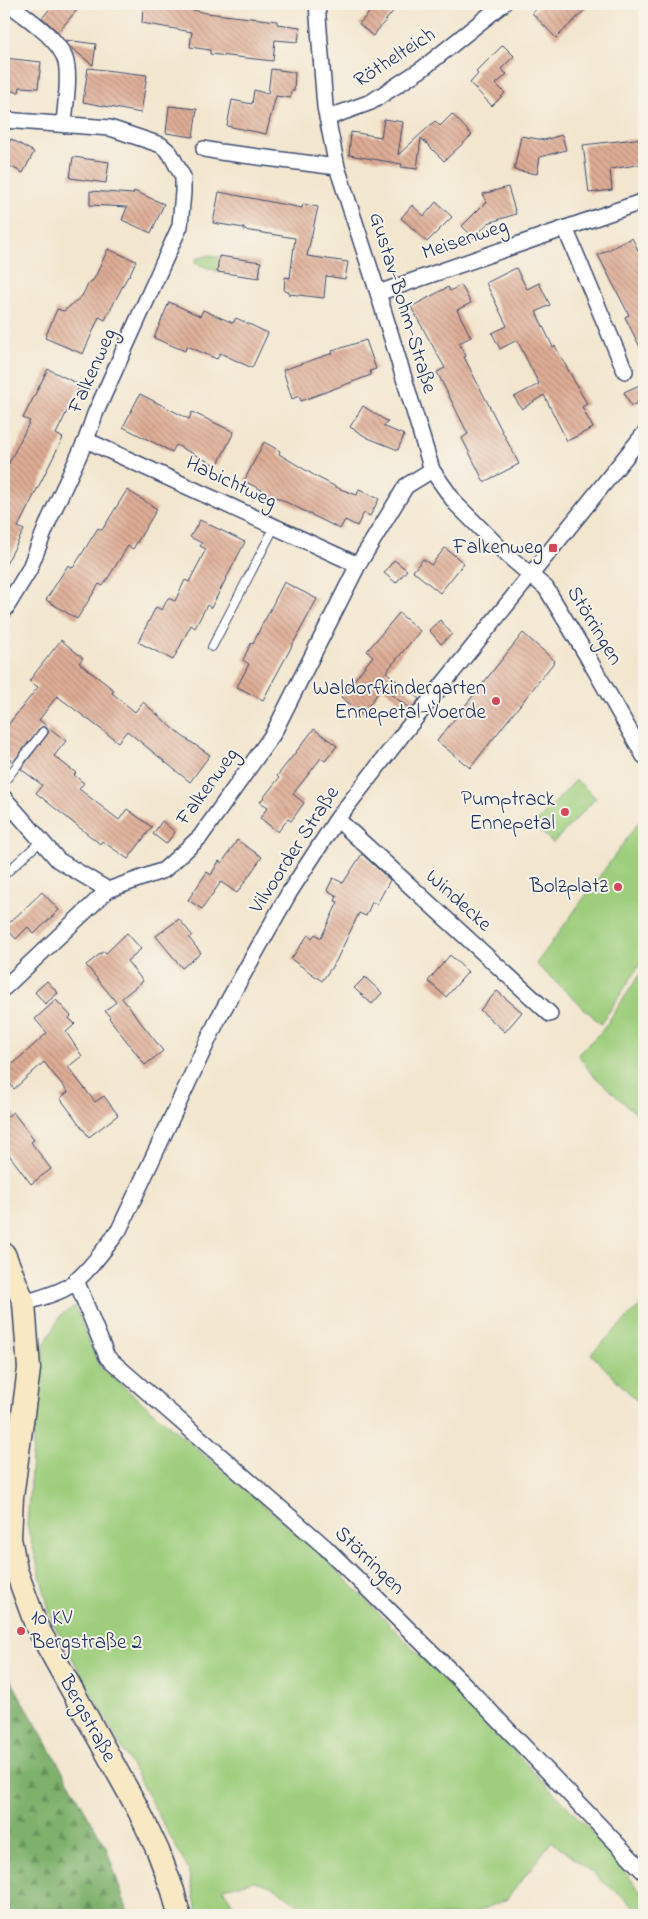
<svg xmlns="http://www.w3.org/2000/svg" width="648" height="1919" font-family="'Indie Flower',sans-serif">
<style>
.green{fill:#9ece7d;stroke:#5c7e6e}
.forest{fill:url(#forest-firs);stroke:#4c7065}
.building{fill:url(#building-back-hatch)}
.lines{fill:none;stroke-linecap:round;stroke-linejoin:round}
.lane-casing{stroke:#3b4a6f;stroke-width:10}
.street-casing{stroke:#3b4a6f;stroke-width:18}
.secondary-casing{stroke:#3b4a6f;stroke-width:25}
.lane{stroke:#fff;stroke-width:8}
.street{stroke:#fff;stroke-width:15}
.secondary{stroke:#f8e8c3;stroke-width:22}
.poi-dot{fill:#d1495b;stroke:#f7f3e8;stroke-width:2}
.labels{text-anchor:middle;dominant-baseline:central;stroke-width:4;stroke-linejoin:round;paint-order:stroke}
.street-label{font-size:21px;fill:#1b2f5e;stroke:#f7f3e8}
.poi-label{font-size:21px;fill:#1b2f5e;stroke:#f7f3e8;text-anchor:end}
</style>
<defs>
<pattern id="forest-firs" width="22" height="20" patternUnits="userSpaceOnUse" patternTransform="scale(1.25)"><rect width="22" height="20" fill="#7eb16c"/><path d="M5 1l3.5 6h-7zM16 11l3.5 6h-7z" fill="#66905c"/></pattern>
<pattern id="building-back-hatch" width="6" height="6" patternUnits="userSpaceOnUse" patternTransform="scale(1.25)"><rect width="6" height="6" fill="#dfad95"/><path d="M-1 5l2 2M0 0l6 6M5-1l2 2" fill="none" stroke="#b48d7d"/></pattern>
</defs>
<rect width="100%" height="100%" fill="#f7f3e8"/>
<filter id="ink" filterUnits="userSpaceOnUse"><feTurbulence type="fractalNoise" baseFrequency=".02" numOctaves="2"/><feDisplacementMap in="SourceGraphic" scale="10" xChannelSelector="R" yChannelSelector="G"/><feConvolveMatrix kernelMatrix="1 2 1 2 8 2 1 2 1" color-interpolation-filters="sRGB"/></filter>
<filter id="wash" filterUnits="userSpaceOnUse"><feTurbulence type="fractalNoise" baseFrequency=".0096" numOctaves="4" result="noise"/><feDisplacementMap in="SourceGraphic" scale="20" xChannelSelector="R" yChannelSelector="G"/><feGaussianBlur stdDeviation="1.12" result="paint"/><feColorMatrix in="noise" values="0 0 0 0 0 0 0 0 0 0 0 0 0 0 0 0 0 1.4 0 .05"/><feComposite in="paint" operator="in"/></filter>
<g filter="url(#wash)">
<rect width="100%" height="100%" fill="#f3e6cf"/>
<path class="green" d="M 210,255 L 221,258 L 219,272 L 195,263 L 196,259 Z
M 576,780 L 596,798 L 553,843 L 534,825 Z
M 644,815 L 644,958 L 601,1024 L 536,964 Z
M 644,968 L 644,1121 L 591,1073 L 578,1054 L 602,1031 Z
M 644,1301 L 644,1408 L 591,1354 Z
M 75,1306 L 99,1366 L 321,1554 L 609,1849 L 644,1897 L 644,1914 L 552,1841 L 507,1899 L 470,1915 L 313,1915 L 274,1887 L 254,1881 L 223,1888 L 239,1915 L 198,1915 L 188,1869 L 52,1621 L 27,1525 L 36,1406 L 44,1345 L 61,1315 Z"/>
<path class="forest" d="M 4,1668 L 106,1847 L 129,1915 L 4,1915 Z"/>
<g id="blocks">
<path class="building" d="M 54,4 L 82,4 L 58,32 L 42,18 Z
M 143,4 L 176,6 L 206,13 L 277,21 L 277,24 L 300,27 L 298,42 L 275,40 L 273,61 L 210,54 L 210,50 L 190,47 L 192,32 L 142,23 Z
M 377,4 L 399,4 L 373,36 L 359,24 Z
M 542,4 L 591,4 L 556,38 L 532,13 Z
M 65,40 L 96,44 L 93,65 L 70,47 Z
M 503,45 L 514,56 L 501,69 L 507,74 L 496,84 L 505,93 L 492,106 L 470,83 L 478,74 L 476,72 Z
M 4,58 L 41,62 L 38,88 L 20,87 L 19,92 L 4,90 Z
M 88,68 L 147,75 L 141,113 L 83,102 Z
M 271,69 L 295,72 L 294,91 L 291,91 L 290,98 L 276,96 L 266,134 L 227,126 L 232,100 L 252,104 L 254,90 L 268,94 Z
M 169,106 L 197,109 L 193,137 L 166,133 Z
M 452,114 L 472,135 L 444,161 L 421,138 L 417,169 L 401,167 L 402,164 L 349,155 L 351,132 L 381,137 L 384,119 L 403,122 L 398,155 L 435,121 L 440,126 Z
M 562,135 L 566,150 L 540,157 L 537,174 L 514,170 L 521,136 L 544,140 Z
M 644,138 L 644,164 L 610,169 L 612,190 L 589,193 L 583,145 Z
M 11,139 L 34,152 L 23,173 L 4,163 L 4,153 Z
M 73,157 L 109,162 L 106,183 L 70,178 Z
M 508,187 L 516,214 L 488,223 L 474,238 L 462,226 L 486,202 L 483,194 Z
M 90,191 L 133,194 L 134,191 L 164,204 L 151,233 L 122,220 L 127,207 L 90,205 Z
M 219,192 L 302,208 L 303,204 L 318,207 L 307,256 L 348,262 L 345,279 L 326,276 L 324,298 L 289,294 L 289,292 L 284,291 L 285,277 L 290,278 L 295,238 L 244,230 L 244,228 L 213,223 Z
M 436,202 L 452,217 L 427,242 L 401,218 L 412,205 L 424,216 Z
M 632,238 L 644,262 L 644,355 L 625,317 L 629,315 L 598,255 Z
M 108,249 L 136,261 L 129,276 L 128,276 L 105,320 L 99,317 L 83,354 L 45,338 L 57,309 L 64,311 L 82,296 L 88,284 L 94,279 Z
M 219,256 L 261,262 L 259,278 L 217,272 Z
M 516,268 L 527,289 L 539,283 L 550,305 L 536,312 L 553,347 L 555,346 L 587,404 L 582,407 L 593,428 L 567,441 L 544,395 L 522,409 L 514,397 L 539,384 L 517,340 L 500,349 L 492,333 L 507,326 L 486,283 Z
M 461,285 L 471,303 L 457,310 L 471,337 L 459,343 L 466,356 L 464,357 L 519,464 L 484,482 L 462,438 L 468,434 L 437,372 L 445,368 L 411,307 L 448,287 L 450,291 Z
M 169,302 L 200,316 L 203,310 L 233,323 L 236,318 L 268,333 L 252,368 L 220,353 L 217,359 L 187,346 L 185,351 L 154,338 Z
M 366,340 L 376,369 L 370,371 L 371,375 L 301,401 L 299,396 L 292,399 L 283,370 L 333,353 L 332,351 Z
M 48,369 L 80,385 L 56,434 L 63,438 L 18,527 L 24,530 L 4,568 L 4,473 L 30,421 L 23,418 Z
M 644,383 L 644,400 L 631,406 L 624,392 Z
M 140,394 L 189,419 L 192,412 L 234,432 L 217,466 L 176,445 L 172,452 L 123,427 Z
M 363,406 L 388,422 L 383,426 L 404,435 L 398,450 L 368,438 L 350,427 Z
M 264,442 L 280,451 L 279,454 L 317,477 L 340,489 L 357,495 L 359,489 L 379,499 L 370,516 L 364,513 L 357,526 L 345,520 L 340,529 L 244,481 Z
M 127,490 L 157,509 L 133,549 L 128,546 L 103,586 L 99,584 L 77,619 L 46,600 L 68,565 L 73,568 L 98,528 L 102,530 Z
M 200,520 L 245,542 L 211,608 L 207,605 L 195,628 L 191,625 L 173,660 L 138,642 L 156,607 L 162,610 L 168,598 L 175,601 L 185,580 L 189,582 L 206,549 L 200,546 L 202,543 L 190,537 Z
M 445,548 L 464,563 L 440,593 L 413,571 L 423,559 L 431,565 Z
M 394,560 L 407,570 L 396,583 L 384,573 Z
M 284,582 L 317,599 L 263,700 L 237,687 L 249,664 L 243,660 L 251,643 L 253,644 L 264,620 L 265,620 Z
M 399,613 L 420,631 L 386,672 L 419,699 L 411,709 L 382,688 L 362,714 L 341,697 L 373,656 L 367,651 Z
M 440,620 L 452,634 L 441,644 L 429,630 Z
M 523,633 L 555,661 L 470,768 L 437,741 Z
M 61,640 L 83,658 L 79,663 L 114,690 L 112,693 L 135,712 L 143,702 L 182,736 L 210,755 L 190,782 L 127,731 L 118,742 L 57,696 L 39,720 L 66,741 L 54,756 L 76,773 L 74,775 L 84,783 L 79,789 L 119,820 L 127,809 L 152,827 L 128,859 L 102,841 L 100,844 L 36,793 L 42,785 L 21,769 L 47,735 L 49,732 L 47,728 L 43,726 L 39,729 L 13,762 L 4,755 L 4,730 L 38,687 L 29,681 Z
M 314,729 L 337,746 L 325,761 L 321,758 L 293,794 L 304,803 L 291,821 L 288,819 L 278,832 L 260,818 L 268,807 L 260,802 L 279,778 L 277,776 Z
M 162,821 L 175,832 L 166,844 L 153,834 Z
M 237,840 L 262,857 L 237,893 L 221,882 L 202,909 L 188,900 L 207,872 L 211,875 L 219,861 L 222,863 Z
M 362,854 L 390,880 L 377,904 L 372,902 L 366,916 L 359,913 L 336,961 L 322,981 L 291,959 L 308,935 L 312,938 L 315,934 L 321,938 L 338,902 L 335,901 L 337,896 L 327,890 L 333,878 L 343,883 Z
M 42,892 L 59,910 L 34,934 L 28,927 L 16,939 L 5,927 Z
M 179,919 L 192,935 L 189,938 L 201,953 L 182,968 L 156,936 Z
M 127,933 L 141,949 L 127,961 L 143,981 L 122,998 L 163,1051 L 145,1065 L 109,1018 L 110,1017 L 105,1011 L 116,1002 L 86,965 L 104,951 L 106,953 Z
M 450,955 L 468,972 L 446,997 L 428,981 Z
M 365,977 L 382,993 L 372,1004 L 354,988 Z
M 47,981 L 58,993 L 45,1004 L 35,992 Z
M 497,991 L 522,1012 L 505,1032 L 480,1010 Z
M 56,1000 L 71,1016 L 69,1018 L 75,1024 L 66,1032 L 82,1056 L 68,1067 L 95,1102 L 104,1096 L 118,1115 L 89,1137 L 60,1098 L 68,1092 L 44,1062 L 14,1089 L 4,1075 L 4,1072 L 47,1033 L 35,1019 Z
M 13,1112 L 34,1140 L 31,1142 L 51,1169 L 31,1184 L 4,1148 L 4,1119 Z"/>
</g>
</g>
<g filter="url(#ink)">
<use href="#blocks" fill-opacity="0" stroke="#3b4a6f" stroke-width="1"/>
<g class="lines">
<g class="lane-casing">
<path id="lane" d="M 212,647 L 275,526
M 4,782 L 43,732
M 4,875 L 41,841"/>
</g>
<g class="street-casing">
<path id="street" d="M 9,4 C 26,17 61,40 66,62 C 70,79 65,106 64,125
M 317,4 L 325,107 L 337,167 L 378,293 L 432,470 L 456,504 L 507,555 L 546,588 L 587,656 L 644,756
M 327,118 L 371,102 L 422,69 L 503,4
M 4,120 L 110,128 L 161,145 L 170,153 L 183,177 L 183,192 L 180,226 L 95,414 L 86,440 L 49,520 L 29,570 L 4,611
M 204,149 L 220,152 L 337,167
M 565,228 L 625,371
M 378,293 L 644,201
M 86,440 L 358,565
M 4,798 L 58,860 L 108,890 L 164,870 L 200,837 L 273,734 L 358,565 L 406,486 L 432,470
M 337,819 L 550,1014
M 4,988 L 108,890
M 76,1280 L 107,1357 L 325,1547 L 466,1686 L 644,1872
M 24,1303 C 37,1299 52,1295 64,1289 C 83,1280 106,1247 119,1230 L 218,1019 L 289,893 L 337,819 L 406,730 L 644,434"/>
</g>
<g class="secondary-casing">
<path id="secondary" d="M 4,1254 L 24,1303 L 29,1369 L 12,1497 L 10,1538 L 16,1570 L 36,1625 L 139,1811 L 158,1851 L 173,1891 L 179,1915"/>
</g>
<use href="#lane" class="lane"/>
<use href="#street" class="street"/>
<use href="#secondary" class="secondary"/>
</g>
</g>
<g class="poi-dot">
<rect x="548" y="543" width="10" height="10" rx="2.5"/>
<circle cx="496" cy="701" r="5"/>
<circle cx="565" cy="812" r="5"/>
<circle cx="618" cy="887" r="5"/>
<circle cx="21" cy="1631" r="5"/>
</g>
<g class="labels">
<g class="street-label">
<text transform="translate(395 58) rotate(-33)">Röthelteich</text>
<text transform="translate(465 240) rotate(-19)">Meisenweg</text>
<text transform="translate(402 303) rotate(73)">Gustav-Bohm-Straße</text>
<text transform="translate(93 371) rotate(-66)">Falkenweg</text>
<text transform="translate(231 483) rotate(25)">Habichtweg</text>
<text transform="translate(594 626) rotate(59)">Störringen</text>
<text transform="translate(208 787) rotate(-54)">Falkenweg</text>
<text transform="translate(295 850) rotate(-57)">Vilvoorder Straße</text>
<text transform="translate(458 901) rotate(42)">Windecke</text>
<text transform="translate(369 1561) rotate(44)">Störringen</text>
<text transform="translate(87 1719) rotate(61)">Bergstraße</text>
</g>
<g class="poi-label">
<text x="543" y="548">Falkenweg</text>
<text x="486" y="689">Waldorfkindergarten<tspan x="486" dy="24">Ennepetal-Voerde</tspan></text>
<text x="555" y="800">Pumptrack<tspan x="555" dy="24">Ennepetal</tspan></text>
<text x="608" y="887">Bolzplatz</text>
<text x="31" y="1619" text-anchor="start">10 KV<tspan x="31" dy="24">Bergstraße 2</tspan></text>
</g>
</g>
<rect width="648" height="1919" fill="none" stroke="#f7f3e8" stroke-width="20"/>
</svg>
